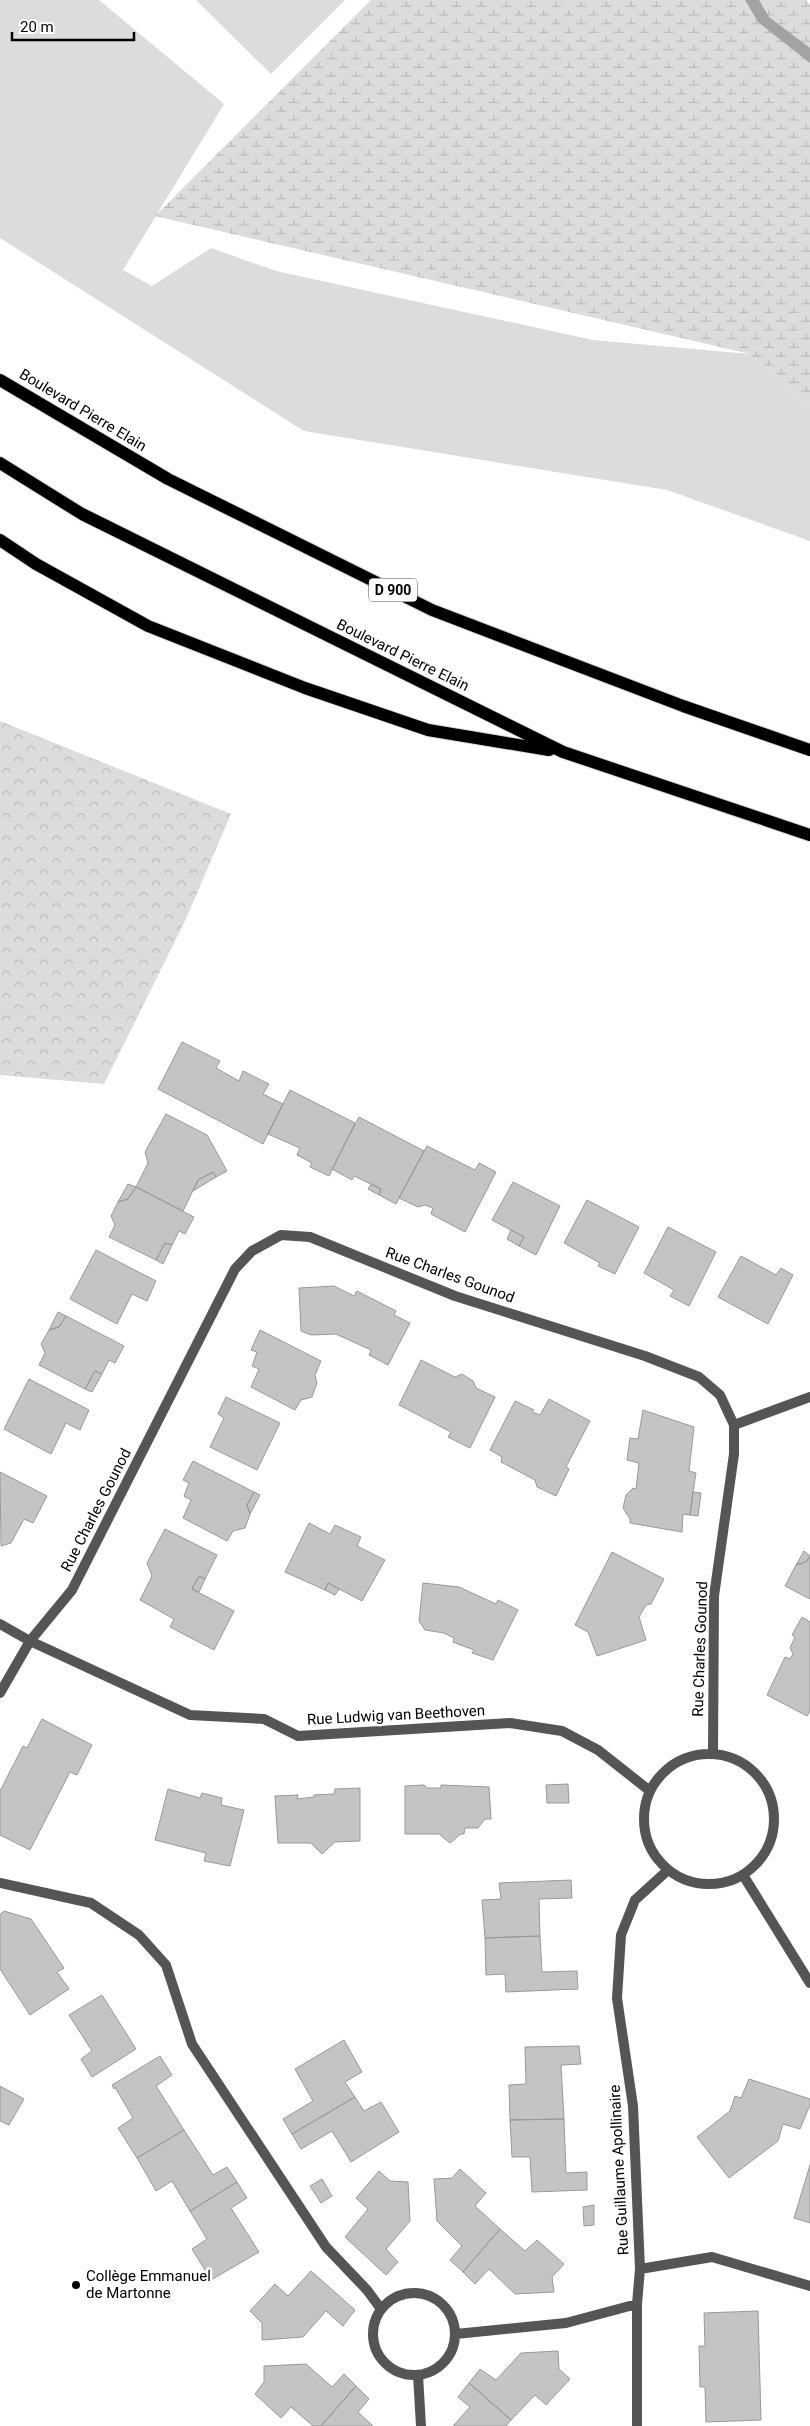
<svg xmlns="http://www.w3.org/2000/svg" width="810" height="2426" font-family="Roboto,sans-serif">
<style>
.grass{fill:#dcdcdc}
.forest{fill:url(#forest-crowns)}
.wetland{fill:url(#wetland-marsh)}
.water{fill:#a3a3a3}
.building{fill:#c4c4c4;stroke:#999}
.lines{fill:none;stroke-linecap:round;stroke-linejoin:round}
.primary-casing{stroke:#dbdbdb;stroke-width:14}
.minor{stroke:#555;stroke-width:10}
.primary{stroke:#000;stroke-width:12}
.poi-dot{fill:#000;stroke:#fff;stroke-width:2}
.labels{text-anchor:middle;dominant-baseline:central;stroke-width:5;stroke-linejoin:round;paint-order:stroke}
.shield{fill:#fff;stroke:#4c4c4c;stroke-width:1}
.shield-label{font-size:14px;font-weight:bold;fill:#000}
.street-label{font-size:15px;fill:#000;stroke:#fff}
.poi-label{font-size:15px;fill:#000;stroke:#fff;text-anchor:start}
</style>
<defs>
<pattern id="forest-crowns" width="20" height="18" patternUnits="userSpaceOnUse" patternTransform="scale(1.25)"><rect width="20" height="18" fill="#dcdcdc"/><path d="M2 6a3 3 0 1 1 6 0M12 15a3 3 0 1 1 6 0" fill="none" stroke="#bbb"/></pattern>
<pattern id="wetland-marsh" width="20" height="14" patternUnits="userSpaceOnUse" patternTransform="scale(1.25)"><rect width="20" height="14" fill="#dcdcdc"/><path d="M1 5h8M5 5V1M11 12h8M15 12V8" fill="none" stroke="#bbb"/></pattern>
</defs>
<rect width="100%" height="100%" fill="#fff"/>
<path class="grass" d="M 0,0 L 99,0 L 224,104 L 123,270 L 152,286 L 211,248 L 276,271 L 593,340 L 750,354 L 810,406 L 810,541 L 667,490 L 304,431 L 0,238 Z
M 196,0 L 345,0 L 271,74 Z"/>
<path class="forest" d="M 0,721 L 231,814 L 185,921 L 104,1084 L 0,1075 Z"/>
<path class="wetland" d="M 371,0 L 806,0 L 810,5 L 810,406 L 750,354 L 155,216 Z"/>
<path class="water" d="M 745,0 L 759,0 L 769,17 L 810,48 L 810,63 L 758,22 Z"/>
<path class="building" d="M 182,1042 L 220,1061 L 216,1068 L 239,1081 L 243,1071 L 269,1084 L 263,1094 L 283,1104 L 263,1144 L 158,1089 Z
M 290,1090 L 355,1123 L 329,1176 L 310,1167 L 312,1163 L 297,1155 L 300,1148 L 268,1134 Z
M 166,1114 L 207,1135 L 227,1171 L 216,1177 L 213,1172 L 198,1180 L 183,1211 L 136,1187 L 148,1163 L 145,1152 Z
M 359,1117 L 424,1151 L 396,1204 L 379,1195 L 381,1189 L 354,1176 L 352,1180 L 332,1169 Z
M 427,1146 L 475,1170 L 479,1163 L 496,1172 L 465,1232 L 431,1214 L 433,1208 L 425,1205 L 418,1207 L 399,1198 Z
M 213,1172 L 216,1177 L 193,1191 L 198,1180 Z
M 513,1182 L 560,1206 L 536,1255 L 519,1246 L 524,1237 L 492,1220 Z
M 128,1184 L 136,1187 L 128,1199 L 118,1202 Z
M 371,1184 L 381,1189 L 379,1195 L 368,1189 Z
M 136,1187 L 194,1217 L 185,1234 L 179,1231 L 172,1245 L 165,1243 L 156,1260 L 109,1237 L 115,1225 L 111,1216 L 118,1202 L 128,1199 Z
M 587,1200 L 639,1227 L 615,1274 L 598,1266 L 600,1263 L 564,1243 Z
M 668,1227 L 716,1252 L 689,1306 L 670,1296 L 674,1290 L 644,1273 Z
M 511,1230 L 524,1237 L 519,1246 L 507,1239 Z
M 165,1243 L 172,1245 L 163,1264 L 156,1260 Z
M 96,1250 L 156,1281 L 147,1301 L 132,1294 L 117,1324 L 70,1299 Z
M 741,1256 L 776,1275 L 781,1268 L 793,1275 L 768,1324 L 718,1297 Z
M 334,1286 L 354,1296 L 357,1291 L 396,1311 L 394,1315 L 410,1323 L 388,1365 L 369,1355 L 371,1350 L 336,1334 L 311,1335 L 301,1331 L 299,1288 Z
M 58,1312 L 66,1316 L 59,1327 L 49,1330 Z
M 66,1316 L 124,1346 L 115,1363 L 109,1360 L 102,1374 L 95,1371 L 85,1389 L 39,1365 L 45,1353 L 41,1344 L 49,1330 L 59,1327 Z
M 260,1330 L 321,1361 L 315,1375 L 317,1383 L 312,1397 L 301,1400 L 295,1410 L 251,1387 L 259,1369 L 252,1366 L 257,1352 L 251,1350 Z
M 421,1360 L 455,1377 L 462,1374 L 473,1381 L 476,1388 L 495,1397 L 470,1448 L 448,1437 L 451,1432 L 399,1405 Z
M 95,1371 L 102,1374 L 92,1392 L 85,1389 Z
M 29,1379 L 89,1410 L 80,1430 L 66,1423 L 51,1454 L 4,1429 Z
M 226,1397 L 280,1423 L 257,1470 L 210,1447 L 224,1418 L 218,1414 Z
M 549,1399 L 590,1421 L 566,1467 L 569,1469 L 556,1496 L 537,1487 L 535,1480 L 501,1462 L 502,1457 L 490,1450 L 515,1401 L 534,1410 L 532,1412 L 540,1415 Z
M 643,1410 L 694,1427 L 689,1471 L 696,1473 L 693,1492 L 690,1515 L 683,1514 L 682,1532 L 630,1523 L 630,1519 L 623,1508 L 626,1495 L 633,1488 L 636,1489 L 639,1463 L 627,1460 L 630,1438 L 638,1439 Z
M 193,1461 L 254,1492 L 247,1505 L 250,1514 L 245,1528 L 233,1531 L 227,1541 L 183,1518 L 191,1500 L 184,1496 L 189,1483 L 183,1480 Z
M 0,1472 L 47,1496 L 33,1523 L 24,1519 L 11,1543 L 1,1546 Z
M 254,1492 L 260,1495 L 250,1514 L 247,1505 Z
M 693,1492 L 701,1493 L 698,1516 L 690,1515 Z
M 309,1523 L 330,1534 L 335,1525 L 361,1537 L 357,1546 L 385,1560 L 362,1601 L 328,1583 L 325,1590 L 285,1572 Z
M 165,1529 L 217,1555 L 205,1579 L 199,1576 L 192,1589 L 234,1611 L 214,1650 L 170,1627 L 174,1619 L 140,1600 L 152,1576 L 147,1563 Z
M 804,1551 L 810,1556 L 806,1562 L 796,1565 Z
M 612,1552 L 664,1579 L 651,1604 L 646,1605 L 639,1617 L 646,1640 L 597,1656 L 588,1632 L 575,1625 Z
M 810,1556 L 810,1599 L 785,1586 L 796,1565 L 806,1562 Z
M 199,1576 L 205,1579 L 199,1592 L 192,1589 Z
M 328,1583 L 339,1589 L 335,1595 L 325,1590 Z
M 423,1583 L 459,1587 L 496,1604 L 498,1600 L 518,1610 L 493,1660 L 472,1653 L 474,1650 L 453,1642 L 454,1638 L 444,1633 L 425,1630 L 419,1621 Z
M 802,1617 L 810,1622 L 810,1711 L 807,1716 L 767,1695 L 785,1657 L 790,1659 L 793,1654 L 790,1648 L 795,1637 L 792,1635 Z
M 42,1719 L 92,1745 L 77,1775 L 70,1772 L 30,1850 L 0,1835 L 0,1791 L 23,1746 L 27,1748 Z
M 568,1784 L 569,1803 L 547,1803 L 546,1785 Z
M 424,1785 L 427,1788 L 441,1788 L 441,1785 L 489,1787 L 491,1819 L 485,1819 L 478,1828 L 465,1828 L 464,1834 L 461,1834 L 450,1843 L 439,1834 L 405,1834 L 405,1786 Z
M 360,1788 L 360,1841 L 335,1842 L 322,1854 L 311,1843 L 278,1843 L 275,1796 L 298,1795 L 297,1799 L 314,1797 L 314,1795 L 334,1794 L 335,1789 Z
M 168,1789 L 200,1798 L 202,1793 L 222,1798 L 221,1805 L 244,1810 L 230,1866 L 204,1861 L 206,1853 L 155,1840 Z
M 571,1880 L 572,1898 L 539,1899 L 540,1936 L 485,1938 L 482,1900 L 501,1899 L 499,1883 Z
M 4,1911 L 31,1919 L 64,1968 L 57,1972 L 69,1989 L 30,2015 L 0,1969 L 0,1915 Z
M 540,1936 L 542,1972 L 577,1971 L 578,1989 L 506,1992 L 505,1974 L 486,1975 L 485,1938 Z
M 102,1995 L 136,2049 L 92,2077 L 81,2059 L 92,2051 L 69,2015 Z
M 344,2040 L 362,2072 L 345,2082 L 355,2097 L 292,2134 L 283,2119 L 313,2101 L 295,2069 Z
M 579,2046 L 581,2064 L 561,2065 L 564,2119 L 510,2120 L 509,2085 L 526,2084 L 525,2047 Z
M 160,2056 L 172,2075 L 156,2086 L 184,2130 L 137,2158 L 118,2128 L 133,2118 L 115,2087 L 114,2089 L 112,2085 Z
M 749,2079 L 810,2099 L 810,2105 L 800,2129 L 783,2124 L 778,2141 L 729,2178 L 697,2137 L 730,2111 L 735,2096 L 741,2098 Z
M 0,2086 L 24,2099 L 9,2125 L 0,2121 Z
M 355,2097 L 364,2111 L 381,2102 L 399,2132 L 351,2162 L 332,2131 L 301,2149 L 292,2134 Z
M 564,2119 L 566,2173 L 587,2172 L 587,2190 L 532,2192 L 530,2157 L 512,2157 L 510,2120 Z
M 184,2130 L 213,2175 L 227,2167 L 237,2182 L 190,2211 L 172,2181 L 156,2191 L 137,2158 Z
M 810,2165 L 810,2223 L 794,2218 Z
M 460,2169 L 486,2193 L 475,2206 L 500,2229 L 463,2272 L 450,2260 L 462,2246 L 437,2221 L 434,2179 L 452,2178 Z
M 379,2171 L 390,2181 L 408,2182 L 410,2221 L 386,2249 L 398,2262 L 386,2275 L 345,2237 L 368,2209 L 356,2198 Z
M 322,2179 L 332,2196 L 321,2203 L 310,2186 Z
M 237,2182 L 247,2198 L 231,2208 L 259,2252 L 211,2280 L 192,2249 L 207,2239 L 190,2211 Z
M 594,2205 L 594,2225 L 584,2226 L 583,2207 Z
M 500,2229 L 525,2251 L 537,2240 L 564,2264 L 552,2277 L 554,2292 L 515,2294 L 489,2269 L 475,2284 L 463,2272 Z
M 311,2271 L 355,2310 L 343,2326 L 326,2311 L 303,2337 L 262,2340 L 262,2323 L 250,2311 L 275,2284 L 288,2296 Z
M 758,2311 L 761,2420 L 706,2422 L 705,2387 L 700,2387 L 699,2346 L 705,2346 L 704,2313 Z
M 558,2351 L 559,2369 L 570,2379 L 546,2405 L 535,2395 L 511,2420 L 469,2383 L 480,2369 L 496,2380 L 521,2353 Z
M 306,2364 L 332,2387 L 344,2374 L 356,2386 L 321,2426 L 313,2426 L 291,2407 L 281,2418 L 255,2394 L 264,2382 L 264,2366 Z
M 469,2383 L 511,2420 L 506,2426 L 453,2426 L 470,2407 L 458,2397 Z
M 356,2386 L 369,2399 L 358,2412 L 373,2426 L 321,2426 Z"/>
<g class="lines">
<g class="primary-casing">
<path id="primary" d="M 0,380 L 168,479 L 432,610 L 683,706 L 810,750
M 0,463 L 82,514 L 563,752 L 810,835
M 0,540 L 36,564 L 148,626 L 305,688 L 428,730 L 549,750"/>
</g>
<path class="minor" d="M 734,1425 L 810,1397
M 0,1624 L 30,1641 L 190,1715 L 264,1719 L 298,1736 L 510,1723 L 562,1731 L 598,1750 L 650,1791
M 0,1693 L 30,1641 L 72,1590 L 235,1269 L 252,1251 L 281,1235 L 310,1237 L 455,1296 L 645,1356 L 699,1377 L 720,1395 L 734,1425 L 734,1454 L 714,1596 L 713,1752
M644 1819a65 65 0 1 1 130 0a65 65 0 1 1-130 0Z
M 743,1875 L 810,1983
M 0,1883 L 91,1903 L 139,1935 L 166,1965 L 192,2044 L 326,2247 L 367,2290 L 381,2309
M 640,2269 L 712,2257 L 810,2286
M373 2334a41 41 0 1 1 82 0a41 41 0 1 1-82 0Z
M 456,2334 L 566,2323 L 637,2304
M 418,2375 L 421,2426
M 637,2426 L 637,2304 L 640,2269 L 633,2106 L 617,1998 L 621,1935 L 635,1900 L 668,1870"/>
<use href="#primary" class="primary"/>
</g>
<circle class="poi-dot" cx="76" cy="2285" r="5"/>
<g class="labels">
<rect class="shield" x="369" y="578.5" width="48" height="23" rx="4"/>
<g class="shield-label">
<text x="393" y="590">D 900</text>
</g>
<g class="street-label">
<text transform="translate(83 410) rotate(31)">Boulevard Pierre Elain</text>
<text transform="translate(403 655) rotate(26)">Boulevard Pierre Elain</text>
<text transform="translate(450 1275) rotate(20)">Rue Charles Gounod</text>
<text transform="translate(96 1510) rotate(-63)">Rue Charles Gounod</text>
<text transform="translate(700 1649) rotate(-88)">Rue Charles Gounod</text>
<text transform="translate(396 1715) rotate(-3)">Rue Ludwig van Beethoven</text>
<text transform="translate(619 2170) rotate(-93)">Rue Guillaume Apollinaire</text>
</g>
<g class="poi-label">
<text x="86" y="2276">Collège Emmanuel<tspan x="86" dy="17">de Martonne</tspan></text>
</g>
</g>
<path d="M12 32v8h122v-8" fill="none" stroke="#000000" stroke-width="2.5"/>
<text x="20" y="32" font-size="15" fill="#000000" stroke="#ffffff" stroke-width="4" paint-order="stroke">20 m</text>
</svg>
